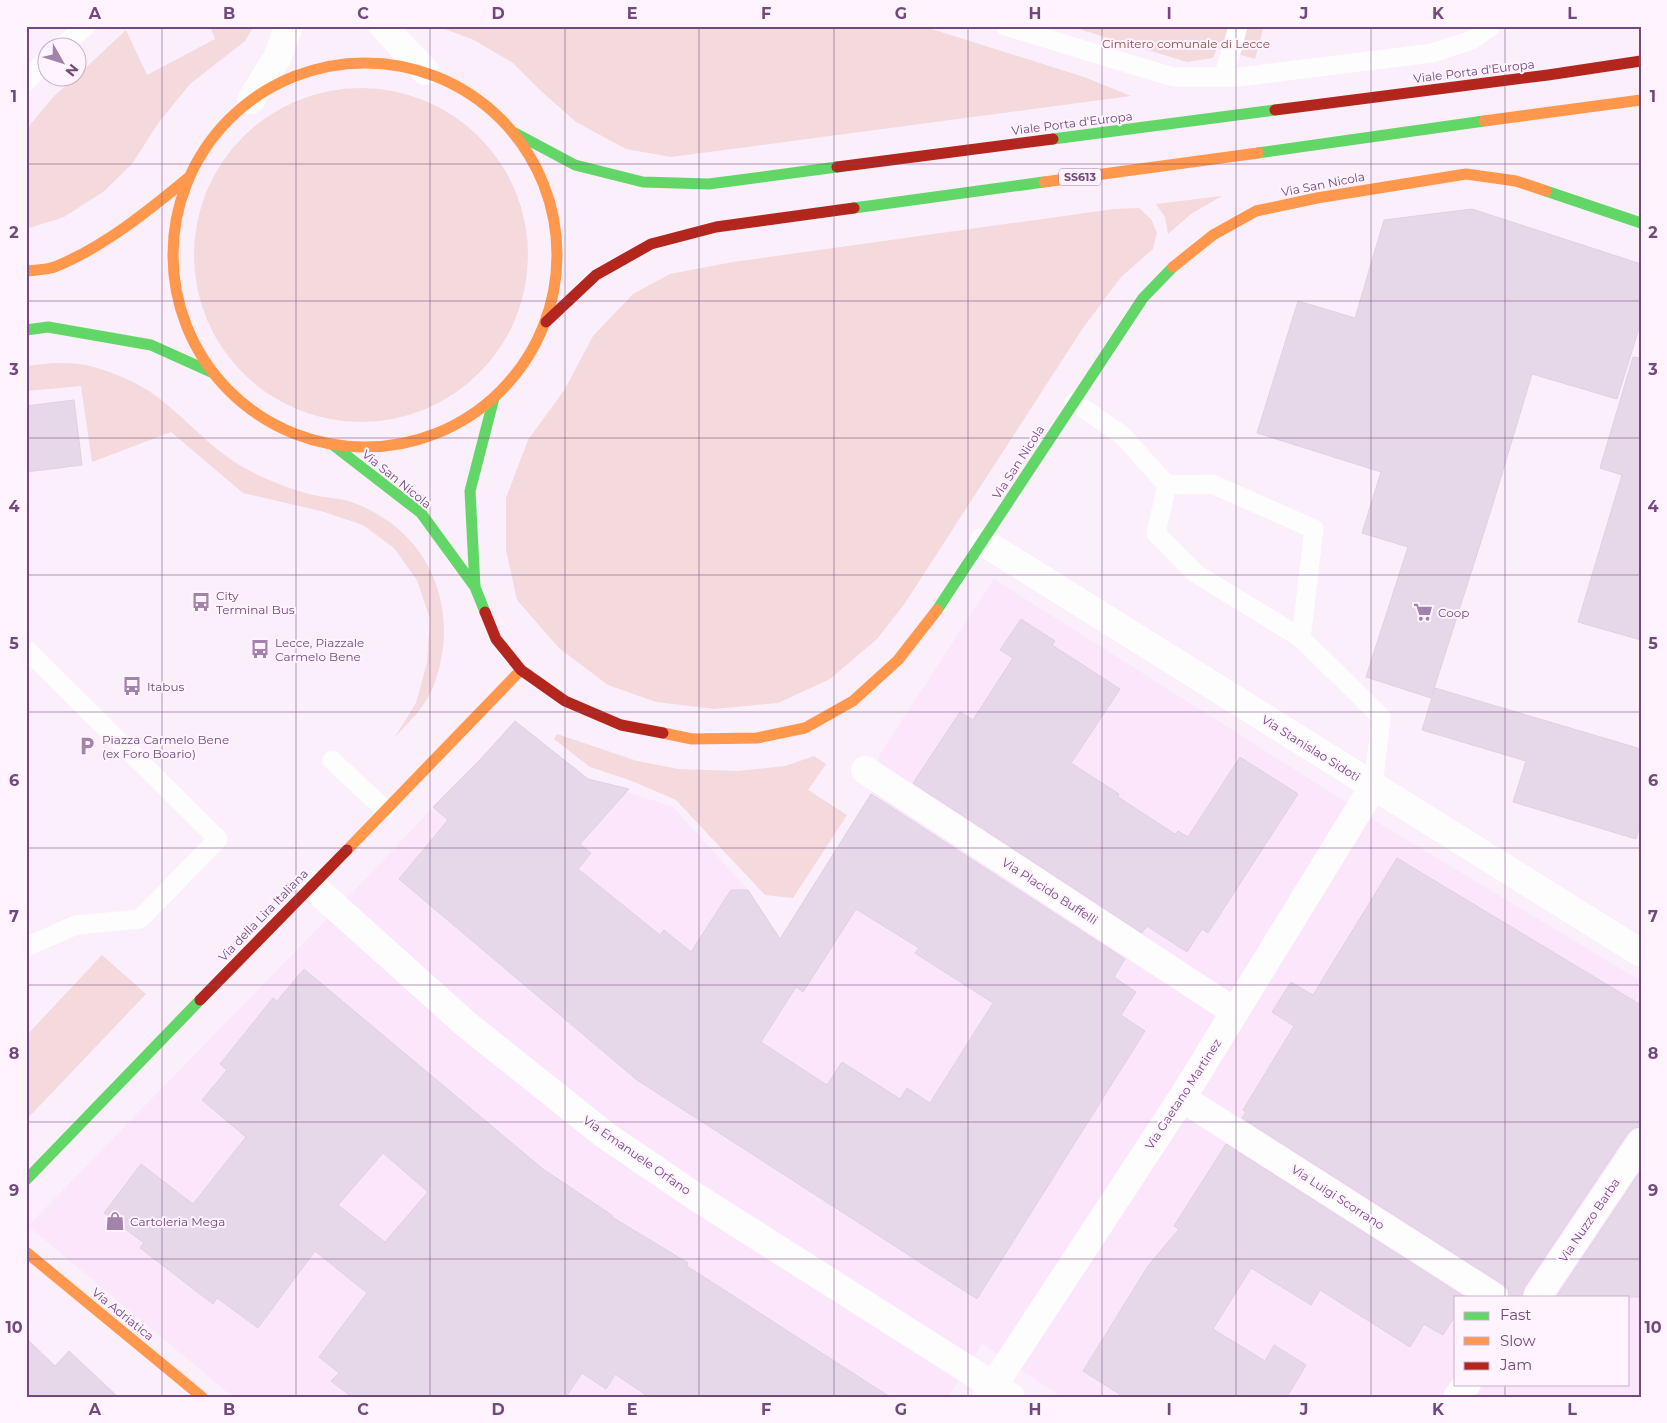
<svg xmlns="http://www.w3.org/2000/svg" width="1667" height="1423" font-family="Montserrat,sans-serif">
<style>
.residential{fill:#fbe6fb;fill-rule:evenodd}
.green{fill:#f4d9dd}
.building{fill:#e7d8e9;stroke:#e1d0e4;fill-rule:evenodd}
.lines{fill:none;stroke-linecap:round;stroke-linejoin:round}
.lane{stroke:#fefdfe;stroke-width:19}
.street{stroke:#fefdfe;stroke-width:28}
.fast{stroke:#63d668;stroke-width:11}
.slow{stroke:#ff974d;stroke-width:11}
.jam{stroke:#b3261e;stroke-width:11}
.grid{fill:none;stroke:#72497d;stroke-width:1;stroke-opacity:0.55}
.labels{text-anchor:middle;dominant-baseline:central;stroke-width:4;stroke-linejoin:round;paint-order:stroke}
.shield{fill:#fff3ff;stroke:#9c7ca4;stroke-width:1}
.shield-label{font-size:11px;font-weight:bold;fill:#72497d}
.park-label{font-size:12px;fill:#914f45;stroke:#fff3ff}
.street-label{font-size:12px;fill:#72497d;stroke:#fff3ff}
.poi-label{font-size:12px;fill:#72497d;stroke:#fff3ff;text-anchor:start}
.neatline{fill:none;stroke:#72497d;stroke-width:2}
.grid-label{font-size:16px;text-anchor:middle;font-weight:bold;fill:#72497d}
</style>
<rect width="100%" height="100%" fill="#faeffa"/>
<path class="residential" d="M 994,579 L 1382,825 L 1641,981 L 1641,1397 L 1062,1397 L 982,1344 L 948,1397 L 233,1397 L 28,1226 L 357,888 L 515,721 L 590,780 L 673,807 L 748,890 L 780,938 L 871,794 L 880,754 ZM 1456,1297 L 1628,1297 L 1628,1384 L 1456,1384 Z"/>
<path class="green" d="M 210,26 L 254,26 L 245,41 L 190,84 L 159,122 L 132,164 L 103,192 L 64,217 L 26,229 L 26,130 L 53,97 L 74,78 L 78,78 L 78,75 L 126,30 L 147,75 L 215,39 Z
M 437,26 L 922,26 L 1084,77 L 1131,96 L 671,157 L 626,149 L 576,122 L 541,91 L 513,63 L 474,40 Z
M 1069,26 L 1264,26 L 1255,59 L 1217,48 L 1213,58 L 1187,62 Z
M194 255a167 167 0 1 1 334 0a167 167 0 1 1-334 0Z
M 1222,196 L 1191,214 L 1168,234 L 1165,217 L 1156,204 Z
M 1139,208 L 1151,219 L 1157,233 L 1153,249 L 1121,277 L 1083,328 L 905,603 L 877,639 L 830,679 L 778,703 L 714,709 L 656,702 L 608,685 L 559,648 L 517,600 L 506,550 L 506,498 L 528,440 L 565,389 L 593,336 L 633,294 L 670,274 L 733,262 L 1114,209 Z
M 52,363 C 63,363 75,363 86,365 C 107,370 130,379 149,391 C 179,411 205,443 236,463 C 257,476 289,489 313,495 C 326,498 341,498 354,503 C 429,531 461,607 435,682 C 428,704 411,720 395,737 L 416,703 L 427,663 L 430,619 L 417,580 L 394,548 L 363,525 L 321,511 L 243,493 L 171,432 L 92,462 L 81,386 L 26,391 L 26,366 Z
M 557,734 L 637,761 L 679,769 L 738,771 L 785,766 L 814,756 L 826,764 L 808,790 L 847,815 L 793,898 L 765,895 L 676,800 L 632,781 L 590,767 L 554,739 Z
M 102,955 L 146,994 L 26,1120 L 26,1036 Z"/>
<path class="building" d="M 1472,209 L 1641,264 L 1641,322 L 1617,399 L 1532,374 L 1492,507 L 1431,698 L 1366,677 L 1408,547 L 1362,533 L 1381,472 L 1257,433 L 1298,301 L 1355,318 L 1384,220 Z
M 1633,357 L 1641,358 L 1641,640 L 1578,622 L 1622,475 L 1600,468 Z
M 74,400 L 82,465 L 26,472 L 26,406 Z
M 1021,619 L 1055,641 L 1052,645 L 1120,689 L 1071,763 L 1119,794 L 1118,797 L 1175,834 L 1178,831 L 1188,837 L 1240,757 L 1298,794 L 1208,933 L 1202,929 L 1187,952 L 1147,926 L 1142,933 L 913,783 L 960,712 L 973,720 L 1013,658 L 1000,650 Z
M 1435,688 L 1641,749 L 1641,822 L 1636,839 L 1513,802 L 1526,761 L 1422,730 Z
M 515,721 L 588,779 L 629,789 L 580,844 L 591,853 L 578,869 L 660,935 L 664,930 L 691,952 L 731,890 L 748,890 L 780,939 L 871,794 L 1125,959 L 1114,977 L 1136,992 L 1121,1015 L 1145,1031 L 977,1299 L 637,1080 L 399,879 L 448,820 L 433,807 L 480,760 ZM 856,909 L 919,948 L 915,953 L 993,1003 L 930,1103 L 907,1088 L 900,1099 L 842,1062 L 827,1085 L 761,1042 L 796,987 L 803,992 Z
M 1397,858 L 1641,1005 L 1641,1127 L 1634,1128 L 1628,1133 L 1524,1288 L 1522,1297 L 1509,1297 L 1508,1289 L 1502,1284 L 1242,1118 L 1246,1112 L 1243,1110 L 1294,1026 L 1272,1012 L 1291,982 L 1313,995 Z
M 304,969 L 543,1169 L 613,1216 L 612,1217 L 688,1263 L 687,1266 L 890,1397 L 649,1397 L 615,1374 L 606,1389 L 582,1373 L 566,1397 L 352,1397 L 331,1381 L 339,1373 L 319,1357 L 367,1293 L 315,1251 L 258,1328 L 217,1298 L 213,1304 L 140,1248 L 144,1243 L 104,1213 L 141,1164 L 193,1204 L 246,1137 L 202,1100 L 227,1070 L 220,1064 L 273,998 L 277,1001 ZM 383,1153 L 428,1192 L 385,1242 L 338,1205 Z
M 1226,1144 L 1465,1297 L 1456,1297 L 1456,1314 L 1443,1335 L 1424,1324 L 1410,1347 L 1320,1290 L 1311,1305 L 1251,1268 L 1213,1329 L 1265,1361 L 1274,1345 L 1306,1365 L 1287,1397 L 1124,1397 L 1083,1371 L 1148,1266 L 1179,1229 L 1174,1226 Z
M 1641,1170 L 1641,1297 L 1556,1297 Z
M 26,1338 L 55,1366 L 69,1351 L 118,1397 L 26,1397 Z"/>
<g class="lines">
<path class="lane" d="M 1005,26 L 1173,77 L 1239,77 L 1432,53 L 1472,40 L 1491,26
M 60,48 L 86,26
M 1223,77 L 1231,52 L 1238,26
M 26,82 L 48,58
M 1074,402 L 1122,435 L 1167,485 L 1156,533 L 1195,573 L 1301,638 L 1381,717 L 1373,787
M 1167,485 L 1212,484 L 1314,529 L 1301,638
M 26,649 L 218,839 L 140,919 L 76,925 L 26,947
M 332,760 L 385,810"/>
<path class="street" d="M 383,26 L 425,71
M 251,100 L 277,58 L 289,26
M 983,542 L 1641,953
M 865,770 L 1235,1012
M 311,885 L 467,1025 L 605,1135 L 696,1197 L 1011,1397
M 1182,1098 L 1494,1297
M 1537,1297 L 1641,1142
M 986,1397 L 1182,1098 L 1373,787
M 1457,1397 L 1467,1384"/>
<path class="fast" d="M 515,133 L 575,165 L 643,182 L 709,184 L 837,167
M 1053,139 L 1275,110
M 1258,153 L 1484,121
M 1546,191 L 1641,223
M 854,208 L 1044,182
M 26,330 L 48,327 L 151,345 L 211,372
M 333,445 L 421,513 L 475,587 L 485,612
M 475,587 L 470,491 L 494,398
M 937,610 L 1143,298 L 1173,267
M 26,1180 L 200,1000"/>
<path class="slow" d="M173 255a192 192 0 1 1 384 0a192 192 0 1 1-384 0Z
M 1484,121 L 1641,100
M 1044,182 L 1258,153
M 1173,267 L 1213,235 L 1256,211 L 1317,198 L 1466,174 L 1516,181 L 1546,191
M 26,271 C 36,270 48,270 57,266 C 105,246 148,211 188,178
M 663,733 L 692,739 L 757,738 L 805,728 L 853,701 L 898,660 L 937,610
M 347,850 L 521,670
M 26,1252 L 202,1397"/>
<path class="jam" d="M 1275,110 L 1548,75 L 1641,61
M 837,167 L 1053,139
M 546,322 L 596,275 L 651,244 L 716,227 L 854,208
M 485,612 L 496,639 L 521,670 L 565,701 L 621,725 L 663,733
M 200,1000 L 347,850"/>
</g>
<path class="grid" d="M 162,26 L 162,1397M 296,26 L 296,1397M 430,26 L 430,1397M 565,26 L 565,1397M 699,26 L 699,1397M 834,26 L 834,1397M 968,26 L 968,1397M 1102,26 L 1102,1397M 1236,26 L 1236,1397M 1371,26 L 1371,1397M 1505,26 L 1505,1297M 26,164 L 1641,164M 26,301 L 1641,301M 26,438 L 1641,438M 26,575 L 1641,575M 26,712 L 1641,712M 26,848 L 1641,848M 26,985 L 1641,985M 26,1122 L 1641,1122M 26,1259 L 1641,1259M 1505,1384 L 1505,1397"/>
<defs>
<g id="bus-bare" transform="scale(1.5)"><path d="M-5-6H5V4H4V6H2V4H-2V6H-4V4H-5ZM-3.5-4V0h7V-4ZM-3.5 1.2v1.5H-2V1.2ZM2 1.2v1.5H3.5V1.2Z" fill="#a283a9" stroke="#fff3ff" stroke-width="2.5" paint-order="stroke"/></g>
<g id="supermarket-bare" transform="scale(1.5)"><path d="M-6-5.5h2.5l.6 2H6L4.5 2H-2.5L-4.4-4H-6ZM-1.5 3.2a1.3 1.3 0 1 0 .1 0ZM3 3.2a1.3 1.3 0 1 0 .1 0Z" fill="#a283a9" stroke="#fff3ff" stroke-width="2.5" paint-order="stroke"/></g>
<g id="parking-bare" transform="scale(1.5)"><path d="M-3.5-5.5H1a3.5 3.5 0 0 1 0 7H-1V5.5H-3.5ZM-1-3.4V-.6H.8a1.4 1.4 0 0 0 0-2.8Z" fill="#a283a9" stroke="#fff3ff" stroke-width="2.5" paint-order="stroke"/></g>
<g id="shop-bare" transform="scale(1.5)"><path d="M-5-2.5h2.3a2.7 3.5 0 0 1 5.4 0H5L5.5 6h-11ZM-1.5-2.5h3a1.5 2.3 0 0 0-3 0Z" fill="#a283a9" stroke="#fff3ff" stroke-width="2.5" paint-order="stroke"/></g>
</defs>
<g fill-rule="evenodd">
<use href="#bus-bare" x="201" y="602"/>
<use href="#supermarket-bare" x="1423" y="612"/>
<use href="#bus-bare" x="260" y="649"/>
<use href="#bus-bare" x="132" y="686"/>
<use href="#parking-bare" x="87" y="746"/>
<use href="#shop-bare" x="115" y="1221"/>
</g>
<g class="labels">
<rect class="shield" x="1059" y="168.5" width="42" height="17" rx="4"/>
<g class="shield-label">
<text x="1080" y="177">SS613</text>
</g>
<g class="park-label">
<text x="1186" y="43">Cimitero comunale di Lecce</text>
</g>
<g class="street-label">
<text transform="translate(1474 71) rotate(-7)">Viale Porta d'Europa</text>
<text transform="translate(1072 123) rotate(-7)">Viale Porta d'Europa</text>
<text transform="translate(1323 184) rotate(-11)">Via San Nicola</text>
<text transform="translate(1018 462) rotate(-57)">Via San Nicola</text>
<text transform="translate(397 479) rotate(39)">Via San Nicola</text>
<text transform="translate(1311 748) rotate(32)">Via Stanislao Sidoti</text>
<text transform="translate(1050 891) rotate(33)">Via Placido Buffelli</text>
<text transform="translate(263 915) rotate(-46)">Via della Lira Italiana</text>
<text transform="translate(1183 1094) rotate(-57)">Via Gaetano Martinez</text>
<text transform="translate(637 1155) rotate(35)">Via Emanuele Orfano</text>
<text transform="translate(1338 1197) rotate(33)">Via Luigi Scorrano</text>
<text transform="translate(1589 1220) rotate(-56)">Via Nuzzo Barba</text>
<text transform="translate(123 1314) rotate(39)">Via Adriatica</text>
</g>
<g class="poi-label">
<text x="216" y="595">City<tspan x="216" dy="14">Terminal Bus</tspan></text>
<text x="1438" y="612">Coop</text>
<text x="275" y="642">Lecce, Piazzale<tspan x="275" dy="14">Carmelo Bene</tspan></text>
<text x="147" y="686">Itabus</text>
<text x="102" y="739">Piazza Carmelo Bene<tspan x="102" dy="14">(ex Foro Boario)</tspan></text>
<text x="130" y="1221">Cartoleria Mega</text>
</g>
</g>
<rect width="1667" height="1423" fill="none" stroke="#fff3ff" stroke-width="55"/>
<rect x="1454" y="1296" width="175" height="90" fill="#fff3ff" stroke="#c7afcb"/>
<rect x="1464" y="1312" width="25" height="8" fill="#63d668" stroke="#c7afcb"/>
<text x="1500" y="1320" font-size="15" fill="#72497d">Fast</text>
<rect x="1464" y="1337" width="25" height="8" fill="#ff974d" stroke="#c7afcb"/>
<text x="1500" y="1346" font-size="15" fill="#72497d">Slow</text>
<rect x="1464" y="1362" width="25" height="8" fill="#b3261e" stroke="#c7afcb"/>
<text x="1500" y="1370" font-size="15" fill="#72497d">Jam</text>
<g transform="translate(62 62) rotate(129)"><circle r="24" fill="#fff3ff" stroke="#c7afcb"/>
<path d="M0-4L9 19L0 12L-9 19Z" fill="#a283a9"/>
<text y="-8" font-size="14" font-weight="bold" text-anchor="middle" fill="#72497d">N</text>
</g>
<rect x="28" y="28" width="1612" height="1368" class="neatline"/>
<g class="grid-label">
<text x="95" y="19">A</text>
<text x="229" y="19">B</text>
<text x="363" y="19">C</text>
<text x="498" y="19">D</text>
<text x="632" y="19">E</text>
<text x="766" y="19">F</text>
<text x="901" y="19">G</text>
<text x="1035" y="19">H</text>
<text x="1169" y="19">I</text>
<text x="1304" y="19">J</text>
<text x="1438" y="19">K</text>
<text x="1572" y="19">L</text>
<text x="14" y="102">1</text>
<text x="1653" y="102">1</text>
<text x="14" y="238">2</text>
<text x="1653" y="238">2</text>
<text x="14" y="375">3</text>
<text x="1653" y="375">3</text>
<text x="14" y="512">4</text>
<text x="1653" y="512">4</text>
<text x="14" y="649">5</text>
<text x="1653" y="649">5</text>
<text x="14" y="786">6</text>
<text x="1653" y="786">6</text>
<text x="14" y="922">7</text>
<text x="1653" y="922">7</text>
<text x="14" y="1059">8</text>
<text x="1653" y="1059">8</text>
<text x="14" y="1196">9</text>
<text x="1653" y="1196">9</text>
<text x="14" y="1333">10</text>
<text x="1653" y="1333">10</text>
<text x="95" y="1415">A</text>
<text x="229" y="1415">B</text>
<text x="363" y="1415">C</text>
<text x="498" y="1415">D</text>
<text x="632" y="1415">E</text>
<text x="766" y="1415">F</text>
<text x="901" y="1415">G</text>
<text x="1035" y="1415">H</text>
<text x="1169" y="1415">I</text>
<text x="1304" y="1415">J</text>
<text x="1438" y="1415">K</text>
<text x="1572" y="1415">L</text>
</g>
</svg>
